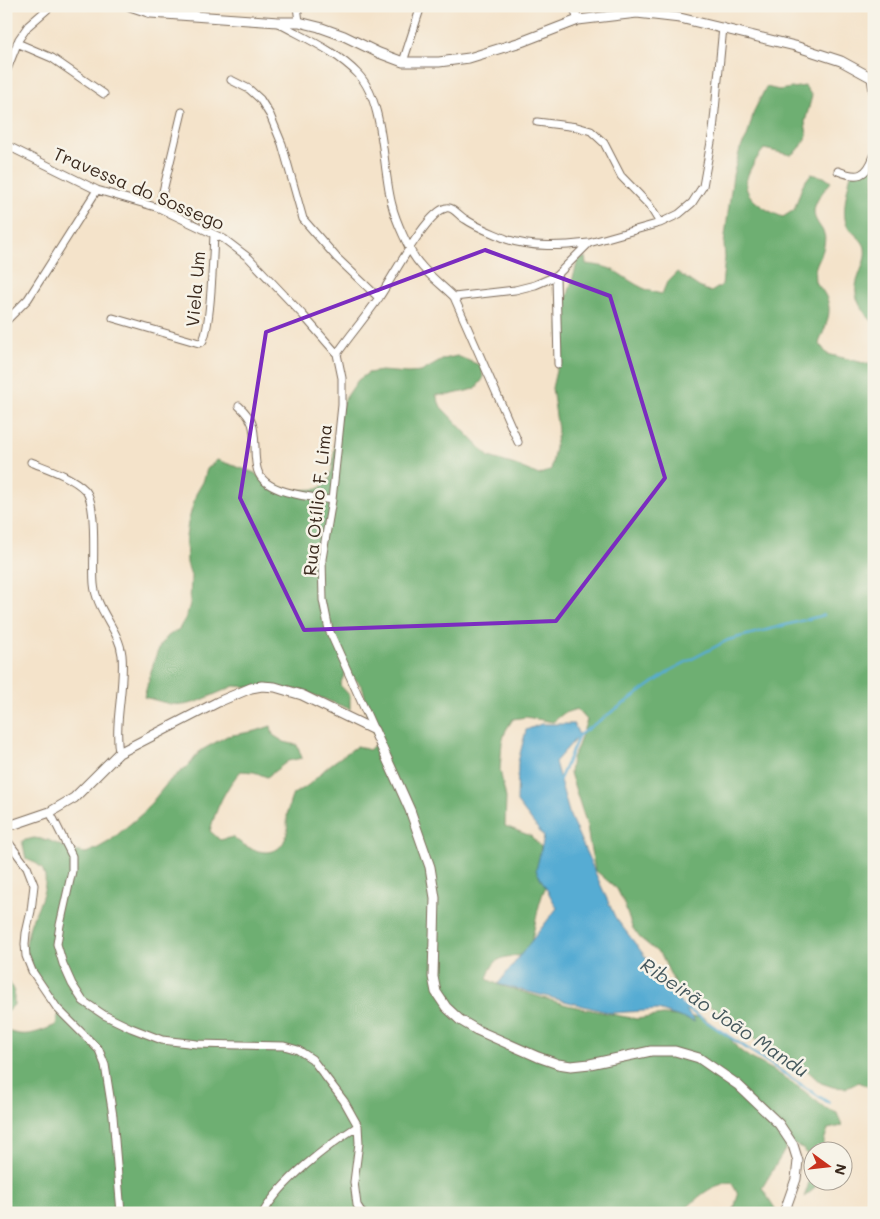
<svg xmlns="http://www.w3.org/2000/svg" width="880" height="1219" font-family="Mali,sans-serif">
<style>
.forest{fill:#6eaf72;stroke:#546c48}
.water{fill:#57acd3;stroke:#496b78}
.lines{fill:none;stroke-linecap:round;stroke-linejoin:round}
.stream{stroke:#57acd3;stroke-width:2.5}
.minor-casing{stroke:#7c6b5a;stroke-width:9}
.tertiary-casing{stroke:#7c6b5a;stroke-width:11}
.minor{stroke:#fff;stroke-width:7}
.tertiary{stroke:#fff;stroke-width:9}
.marked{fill:none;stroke:#7b2cbf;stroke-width:4;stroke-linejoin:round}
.labels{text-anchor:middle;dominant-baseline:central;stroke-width:5;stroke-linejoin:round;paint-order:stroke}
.street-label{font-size:18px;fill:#3b2a1e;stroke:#f7f3e8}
.water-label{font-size:19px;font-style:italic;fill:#45585d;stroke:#f7f3e8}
</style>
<rect width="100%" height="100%" fill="#f7f3e8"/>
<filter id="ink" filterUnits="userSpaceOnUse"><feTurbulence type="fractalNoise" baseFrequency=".02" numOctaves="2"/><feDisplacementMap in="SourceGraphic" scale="10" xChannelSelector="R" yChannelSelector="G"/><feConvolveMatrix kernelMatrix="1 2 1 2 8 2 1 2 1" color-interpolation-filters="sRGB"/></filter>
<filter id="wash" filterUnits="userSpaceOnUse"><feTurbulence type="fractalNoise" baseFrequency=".0096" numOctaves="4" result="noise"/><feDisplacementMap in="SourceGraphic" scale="20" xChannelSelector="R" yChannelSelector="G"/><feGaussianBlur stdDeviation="1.12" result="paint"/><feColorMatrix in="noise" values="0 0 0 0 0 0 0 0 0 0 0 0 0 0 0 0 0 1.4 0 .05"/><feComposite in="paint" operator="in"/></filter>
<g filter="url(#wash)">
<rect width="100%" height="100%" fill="#f4e3ca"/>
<path class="forest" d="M 805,86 L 812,96 L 805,122 L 807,135 L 801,147 L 791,155 L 764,149 C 757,158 746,172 746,185 C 746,200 771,213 783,217 L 794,210 L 803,184 L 811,174 L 824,177 L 831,182 C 823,192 809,206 816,220 C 821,230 827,232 824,245 C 823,254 816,262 815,271 C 814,274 815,279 815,282 C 837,304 829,318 819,343 L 827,354 L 868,364 L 874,362 L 874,1086 L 871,1088 L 859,1082 L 847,1088 L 833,1087 L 821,1083 L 801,1065 L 754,1039 L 732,1021 L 719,1014 L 715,1009 L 703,1003 L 690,999 L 679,992 L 661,955 L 640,938 L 632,927 L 623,901 L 617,889 L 595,870 L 589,841 L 587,825 L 570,773 L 572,758 L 578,746 L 587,720 L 577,709 L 564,713 L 553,722 L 526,717 L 513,719 L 506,730 L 502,742 L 500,770 L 506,798 L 505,826 L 531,836 L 541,847 L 539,860 L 546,886 C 535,909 536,932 527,955 C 504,957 494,955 487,979 L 499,985 L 567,1005 L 610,1014 L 637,1019 L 663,1015 L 704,1018 L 730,1038 L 738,1049 L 749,1057 L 773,1070 L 804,1091 L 825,1108 L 837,1113 L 842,1126 L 828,1129 L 824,1141 L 824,1151 L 812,1152 L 812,1182 L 818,1182 L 814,1189 L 804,1197 C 810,1182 817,1159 800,1147 C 797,1145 792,1144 789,1143 L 762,1188 L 776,1210 L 776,1213 L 733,1213 L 738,1194 L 731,1182 C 708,1186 698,1197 682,1213 L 6,1213 L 6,1030 C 24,1039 39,1032 56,1025 L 58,1012 L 25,954 C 26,945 27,935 30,926 C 35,910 57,877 37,864 C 34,862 30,861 26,859 L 22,841 L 34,838 L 48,840 L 73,851 L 86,853 L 98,848 L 110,841 L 143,813 L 169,781 L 190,764 L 200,751 L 227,736 L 256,731 L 271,726 L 273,735 L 284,742 L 297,745 L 302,758 L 288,761 L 267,777 L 254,772 L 241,771 C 225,788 216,809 210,831 L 220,840 L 233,837 C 249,851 280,864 287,833 C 288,830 287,825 287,821 C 287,811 289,804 293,794 C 308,787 312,782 324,770 C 334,761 346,754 357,746 L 369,750 L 379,741 C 375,733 369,724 367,715 C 364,694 368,685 345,673 L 340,685 L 350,696 L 350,709 L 300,690 L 234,686 L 197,702 L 184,705 L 170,704 L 144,697 L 155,658 L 160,646 L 168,636 L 179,629 L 186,617 L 190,604 L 191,576 L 187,563 L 186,537 L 188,523 L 196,494 L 203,482 L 207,469 L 217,460 L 255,473 L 266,483 L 292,490 L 318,489 L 329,481 L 332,469 L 339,415 L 343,402 L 358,380 L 368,373 L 381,371 L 408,373 L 421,372 L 444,359 L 457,356 L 482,366 L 483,379 L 475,389 L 449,395 L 436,395 L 441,407 L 489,457 L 515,465 L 539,475 L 551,470 L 558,430 L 552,388 L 558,362 L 563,349 L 560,336 L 560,323 L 578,260 L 585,257 L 586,264 C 594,265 605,266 613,270 C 630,280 642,291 662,294 L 667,282 L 677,272 L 699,287 L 711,292 L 722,285 L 725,258 L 724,244 L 733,175 L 740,149 L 747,137 L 754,111 L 766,87 L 779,90 Z
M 874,160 L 874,323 C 864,314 854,300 856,286 C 858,273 867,262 865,248 C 863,239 853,234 848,227 C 840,216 848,186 851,174 Z
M 6,975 L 14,992 L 14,1005 L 6,1013 Z"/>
<path class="water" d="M 541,724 L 574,724 L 579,735 L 555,762 L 570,816 L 615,917 L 695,1022 L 658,1010 L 611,1013 L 498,984 L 557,908 L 536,870 L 544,837 L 517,802 L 518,762 L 526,730 Z"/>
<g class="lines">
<path class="stream" d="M 559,781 L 579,735 L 673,669 L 728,640 L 824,615
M 680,1004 L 829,1103"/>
</g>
</g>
<g filter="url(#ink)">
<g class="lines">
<g class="minor-casing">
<path id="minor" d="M 297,6 L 299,22
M 573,6 L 578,20
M 193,15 L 194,6
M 278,23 C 305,38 336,51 358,74 C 385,102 382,168 392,205 C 395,219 410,253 419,263 C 429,276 443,286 454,297 L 515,290 L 535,285 L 556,276 L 589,243 L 660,223 L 679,214 L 692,203 L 703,186 L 713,131 L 723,27
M 17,43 L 52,58 L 104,94
M 403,62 L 421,6
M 6,72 L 19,39 L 28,26 L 51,6
M 871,78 L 874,97
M 231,80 L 249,89 L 260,99 L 270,115 L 282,144 L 303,219 L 337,258 L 379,298
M 537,122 L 577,127 L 591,131 L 604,143 L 621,176 L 649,205 L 660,223
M 6,145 L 97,190 L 159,208 L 224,239 L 249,258 L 303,315 L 337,354 L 342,378 L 342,405 L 332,500 L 322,559 L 323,600 L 329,630 L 374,730
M 838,171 C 858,179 866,177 874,156
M 159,208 L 182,112
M 556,276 L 558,364
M 454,297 L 518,442
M 113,318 L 199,343 L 202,342 C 211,331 213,253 214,234
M 6,321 L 28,299 L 97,190
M 337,354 C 350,335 365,318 378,299 C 391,281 426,212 446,208 C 453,206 459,216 465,219 C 476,227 493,233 506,239 C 532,248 562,246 589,243
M 239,406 C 254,420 254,427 255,447 C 255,456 255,466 259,474 C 269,494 312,497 332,500
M 31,462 C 48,469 71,476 85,490 C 98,503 92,564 94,584 C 96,610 119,629 122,655 C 125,688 114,720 119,753
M 50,812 L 72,856 L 72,871 L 60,925 L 57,944 L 63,964 L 72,984 L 83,1001 L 104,1015 L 131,1028 L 162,1040 L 197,1044 L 284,1046 L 298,1050 L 312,1059 L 344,1101 L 358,1126 L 359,1143 L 354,1182 L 357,1205 L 362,1213
M 6,839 L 27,867 L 34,885 L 31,911 L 26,933 L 25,944 L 26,956 L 32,971 L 57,1008 L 99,1050 L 105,1065 L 113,1116 L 121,1213
M 263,1213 C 281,1181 327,1146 358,1126"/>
</g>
<g class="tertiary-casing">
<path id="tertiary" d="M 130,6 L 151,13 L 278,22 L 299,22 L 319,27 L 344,36 L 379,53 L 403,62 L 439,62 L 469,58 L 521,42 L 578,20 L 637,13 L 680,18 L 795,46 L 841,61 L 874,79
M 6,827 L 50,812 L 74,798 L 119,753 L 218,702 L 251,688 L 262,686 L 275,687 L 302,695 L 345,716 L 374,730 L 410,810 L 430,867 L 435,898 L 433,977 L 436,992 L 446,1007 L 460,1020 L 477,1030 L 538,1057 L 558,1064 L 571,1066 L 590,1064 L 651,1051 L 675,1051 L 699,1058 L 738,1085 L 779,1124 L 793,1145 L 798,1161 L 796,1179 L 784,1213"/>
</g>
<use href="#minor" class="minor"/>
<use href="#tertiary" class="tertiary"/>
</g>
</g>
<path class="marked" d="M 485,250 L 610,296 L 665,478 L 556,621 L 304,630 L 240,498 L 266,332 Z"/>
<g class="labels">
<g class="street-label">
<text transform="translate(139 188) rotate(23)">Travessa do Sossego</text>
<text transform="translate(195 289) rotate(-85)">Viela Um</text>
<text transform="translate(317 500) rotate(-84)">Rua Otílio F. Lima</text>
</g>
<g class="water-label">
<text transform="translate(725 1017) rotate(34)">Ribeirão João Mandu</text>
</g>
</g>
<rect width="880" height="1219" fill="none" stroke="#f7f3e8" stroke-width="25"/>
<g transform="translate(828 1166) rotate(105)"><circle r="24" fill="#f7f3e8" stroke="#aca397"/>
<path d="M0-4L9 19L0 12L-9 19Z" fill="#c8321e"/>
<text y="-8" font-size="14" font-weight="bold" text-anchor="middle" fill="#3b2a1e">N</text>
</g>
</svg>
